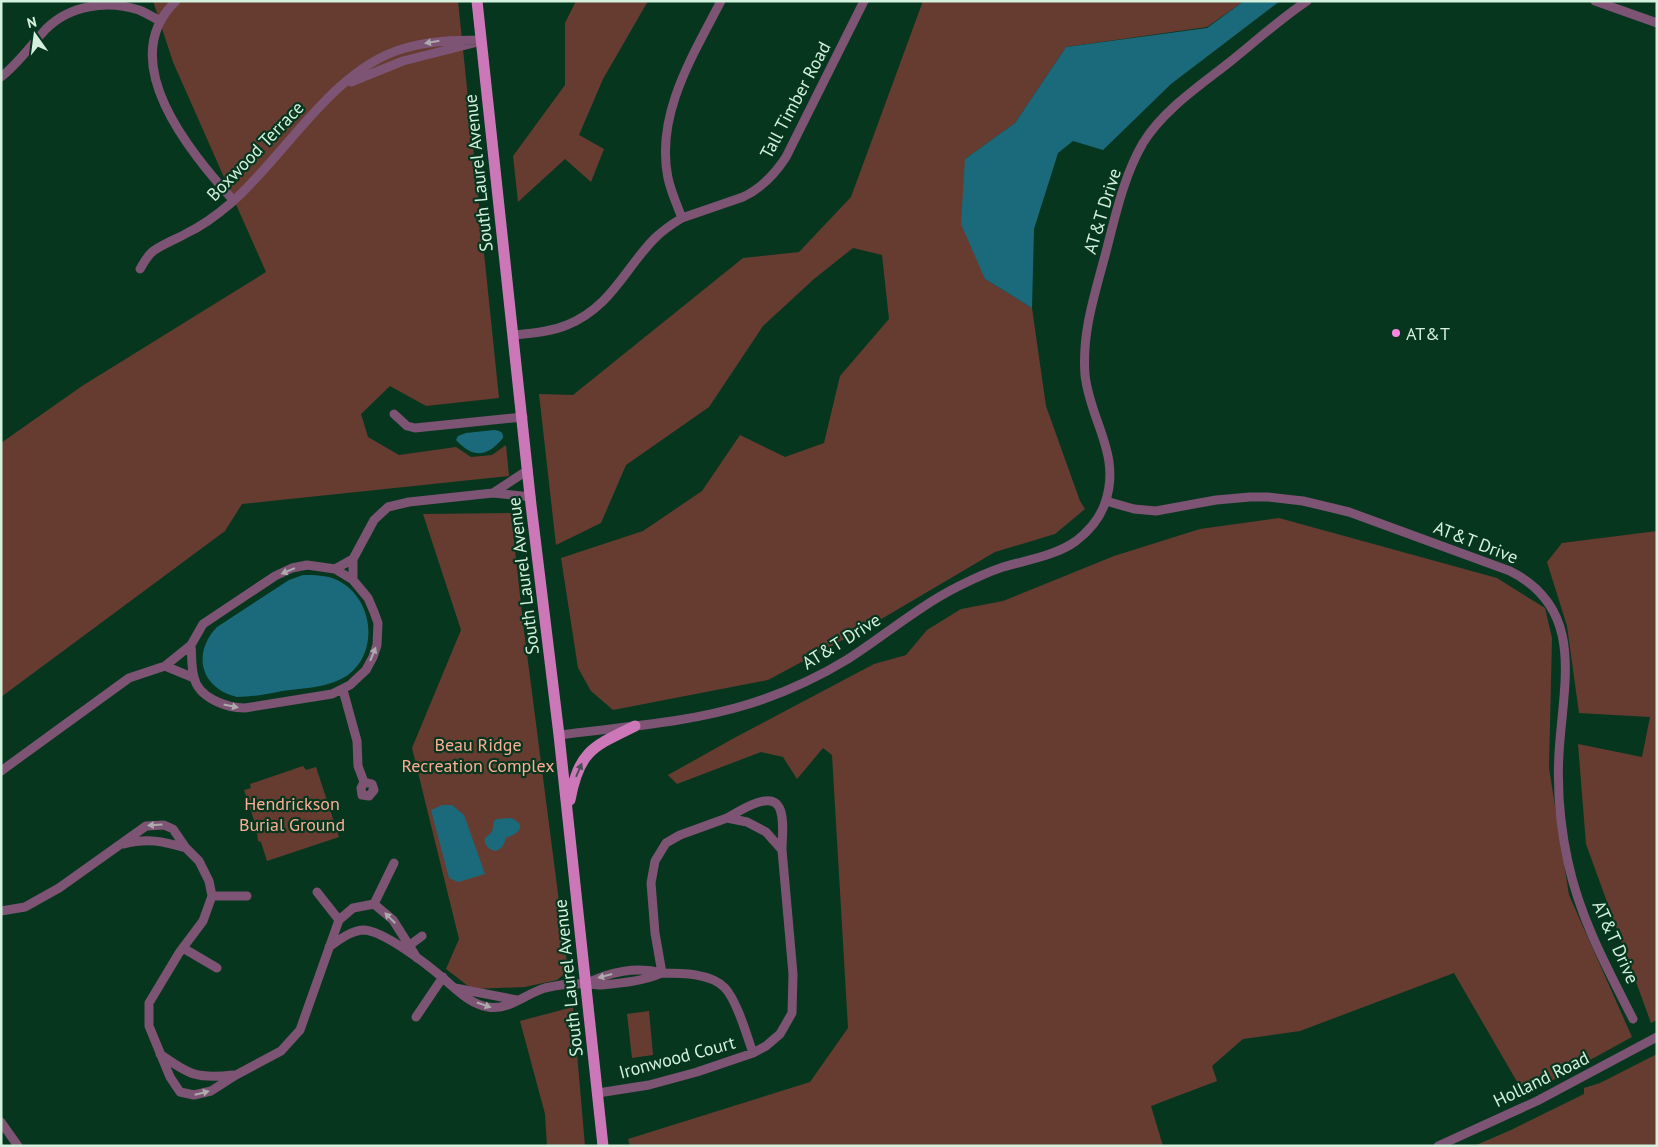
<svg xmlns="http://www.w3.org/2000/svg" width="1658" height="1147" font-family="'PT Sans',sans-serif">
<style>
.green{fill:#663c31}
.water{fill:#1b6a7b}
.lines{fill:none;stroke-linecap:round;stroke-linejoin:round}
.minor{stroke:#7d5473;stroke-width:9}
.major{stroke:#cc77b8;stroke-width:11}
.oneway{fill:#acaaad}
.oneway2{fill:#4c4d55}
.poi-dot{fill:#fd86e2;stroke:#07361f;stroke-width:2}
.labels{text-anchor:middle;dominant-baseline:central;stroke-width:4.5;stroke-linejoin:round;paint-order:stroke}
.street-label{font-size:18px;fill:#d3f1dd;stroke:#07361f}
.poi-label{font-size:18px;fill:#d3f1dd;stroke:#07361f;text-anchor:start}
.park-label{font-size:18px;fill:#fdac95;stroke:#07361f}
</style>
<rect width="100%" height="100%" fill="#07361f"/>
<path class="green" d="M 153,1 L 458,1 L 499,398 L 426,406 L 390,386 L 361,414 L 368,437 L 399,455 L 456,447 L 471,457 L 492,455 L 506,445 L 509,476 L 242,504 L 225,531 L 1,697 L 1,443 L 82,386 L 266,272 L 173,62 Z
M 576,1 L 648,1 L 603,79 L 579,135 L 604,149 L 591,182 L 565,159 L 518,202 L 513,156 L 565,85 L 565,23 Z
M 923,1 L 1244,1 L 1207,27 L 1066,47 L 1015,123 L 965,159 L 985,279 L 1032,308 L 1046,406 L 1080,501 L 1085,509 L 1055,534 L 995,552 L 878,621 L 768,680 L 613,710 L 591,691 L 578,668 L 561,558 L 643,531 L 702,491 L 740,435 L 785,457 L 824,443 L 840,376 L 889,319 L 882,255 L 853,248 L 814,279 L 763,326 L 709,407 L 626,465 L 601,523 L 556,545 L 539,394 L 573,395 L 743,258 L 799,252 L 851,197 Z
M 511,513 L 523,623 L 568,971 L 557,980 L 525,987 L 472,989 L 446,969 L 459,939 L 412,748 L 461,630 L 423,514 Z
M 1279,518 L 1497,578 L 1545,608 L 1552,638 L 1549,768 L 1569,895 L 1632,1037 L 1526,1095 L 1523,1092 L 1454,973 L 1300,1031 L 1243,1039 L 1212,1066 L 1217,1081 L 1151,1106 L 1163,1146 L 630,1146 L 628,1139 L 810,1082 L 848,1028 L 832,755 L 823,748 L 797,779 L 783,757 L 761,752 L 677,784 L 668,775 L 736,737 L 874,664 L 906,655 L 927,630 L 961,609 L 1003,601 L 1114,556 L 1200,529 Z
M 1657,531 L 1657,1020 L 1651,1023 L 1586,844 L 1578,744 L 1642,757 L 1650,717 L 1579,713 L 1567,626 L 1547,562 L 1562,543 Z
M 303,766 L 306,770 L 316,767 L 339,837 L 267,861 L 261,842 L 258,841 L 256,826 L 244,790 L 251,788 L 250,784 Z
M 573,1007 L 585,1146 L 547,1146 L 545,1114 L 520,1021 Z
M 649,1011 L 653,1055 L 632,1058 L 627,1014 Z
M 1657,1054 L 1657,1146 L 1474,1146 L 1511,1130 L 1584,1094 L 1584,1088 L 1600,1083 Z"/>
<path class="water" d="M 1244,1 L 1280,1 L 1171,84 L 1103,150 L 1073,141 L 1058,153 L 1034,229 L 1032,308 L 985,279 L 961,224 L 965,159 L 1015,123 L 1066,47 L 1207,28 Z
M 494,430 C 500,431 503,431 503,438 C 487,457 474,459 456,440 L 458,436 L 466,433 Z
M 303,575 C 315,575 326,575 337,580 C 373,597 380,651 348,675 C 329,688 304,688 282,691 C 267,694 252,697 237,697 C 200,688 192,653 217,627 L 289,580 Z
M 442,805 L 452,805 L 464,815 L 485,874 L 458,882 L 449,878 L 431,810 Z
M 511,818 C 529,826 517,834 506,838 C 504,845 502,849 495,851 C 488,849 484,845 485,838 L 492,832 L 494,821 L 497,819 Z"/>
<g class="lines">
<path class="minor" d="M 176,1 C 113,61 191,153 233,200
M 721,1 C 693,55 655,115 668,178 C 671,192 677,205 682,218 L 743,197 C 762,188 775,174 786,157 L 864,1
M 1595,1 L 1657,23
M 1,77 C 18,64 31,45 46,29 C 70,5 107,0 139,10 C 146,13 153,17 160,21
M 351,82 L 403,61 L 474,43
M 140,269 C 143,264 146,258 151,253 C 158,246 177,239 187,233 C 204,225 217,215 231,203 C 285,156 332,70 402,49 C 428,41 454,40 481,40
M 514,335 C 532,333 550,332 567,325 C 610,308 624,270 654,239 C 662,231 672,224 682,218
M 394,414 L 407,426 L 415,428 L 523,417
M 528,470 L 493,493 L 531,497
M 1106,501 L 1134,509 L 1156,511 L 1216,500 L 1250,497 L 1268,497 L 1303,501 L 1349,512 L 1510,571 C 1586,609 1563,684 1559,753 C 1557,789 1560,826 1568,862 C 1580,918 1607,968 1633,1019
M 335,569 L 353,559
M 353,580 L 353,559 L 374,520 L 388,507 L 409,502 L 493,493
M 165,666 L 194,678
M 343,690 L 357,741 L 358,766 L 364,782 L 361,788 L 362,795 L 369,796 L 374,790 L 372,784 L 364,782
M 559,735 C 622,727 688,723 749,704 C 784,693 817,678 848,659 C 885,635 919,606 959,586 C 973,579 988,572 1003,567 C 1027,560 1055,556 1076,541 C 1089,531 1100,518 1105,503 C 1122,455 1090,421 1085,375 C 1082,335 1093,300 1103,263 C 1114,223 1122,179 1143,143 C 1164,109 1201,85 1231,61 C 1256,41 1280,19 1307,1
M 1,771 L 129,678 L 165,666 L 191,645 L 203,624 L 275,576 L 292,568 L 307,565 L 335,569 L 353,580 L 368,598 L 374,612 L 378,623 L 377,645 L 373,657 L 366,670 L 350,685 L 332,694 L 245,708 C 227,708 198,698 194,677 C 191,667 192,655 191,645
M 727,818 C 738,812 770,790 779,807 C 785,818 782,838 782,850
M 123,844 C 148,838 162,841 186,848
M 317,892 L 339,920
M 212,896 L 247,896
M 374,904 L 394,863
M 1,911 L 25,907 L 59,888 L 146,826 L 164,825 L 173,829 L 186,848 L 199,861 L 209,881 L 212,896 L 203,921 L 179,953 L 149,1003 L 149,1026 L 170,1077 L 180,1092 L 194,1095 L 211,1091 L 236,1075 L 281,1051 L 300,1030 L 339,920 L 353,908 L 374,904 L 393,920 L 417,958
M 410,945 L 422,936
M 329,947 C 339,940 350,931 363,930 C 383,930 428,965 444,979 C 457,990 470,1004 488,1007 C 508,1011 527,993 545,988 C 558,985 574,983 587,984 C 592,984 597,985 602,985 C 622,983 644,981 662,973 C 637,966 608,972 586,984
M 183,948 L 217,968
M 455,988 L 517,1000
M 416,1017 L 443,977
M 160,1054 C 189,1075 197,1079 233,1075
M 598,1093 L 649,1085 L 697,1072 L 753,1053 L 766,1046 L 780,1034 L 792,1013 L 793,974 L 782,850 L 766,832 L 747,822 L 727,818 L 680,835 L 666,843 L 655,861 L 651,883 L 655,933 L 662,973 C 681,973 711,973 725,988 C 737,1001 747,1036 753,1053
M 1,1122 L 18,1146
M 1438,1146 L 1537,1101 L 1657,1037"/>
<path class="major" d="M 477,1 L 531,505 L 559,735 L 603,1146
M 570,800 C 579,751 592,747 635,726"/>
</g>
<defs><path id="oneway-solid" d="M-6-.8H1V-3.2L6.5 0L1 3.2V.8H-6Z" transform="scale(1.25)"/></defs>
<g class="oneway">
<use href="#oneway-solid" transform="translate(432 42) rotate(170)"/>
<use href="#oneway-solid" transform="translate(288 571) rotate(157)"/>
<use href="#oneway-solid" transform="translate(373 654) rotate(-68)"/>
<use href="#oneway-solid" transform="translate(231 706) rotate(12)"/>
<use href="#oneway-solid" transform="translate(155 825) rotate(177)"/>
<use href="#oneway-solid" transform="translate(390 918) rotate(-135)"/>
<use href="#oneway-solid" transform="translate(605 976) rotate(165)"/>
<use href="#oneway-solid" transform="translate(484 1005) rotate(19)"/>
<use href="#oneway-solid" transform="translate(202 1093) rotate(-14)"/>
</g>
<use class="oneway2" href="#oneway-solid" transform="translate(579 770) rotate(-67)"/>
<circle class="poi-dot" cx="1396" cy="333" r="5"/>
<g class="labels">
<g class="street-label">
<text transform="translate(795 100) rotate(-62)">Tall Timber Road</text>
<text transform="translate(255 151) rotate(-46)">Boxwood Terrace</text>
<text transform="translate(478 173) rotate(-96)">South Laurel Avenue</text>
<text transform="translate(1102 211) rotate(-73)">AT&amp;T Drive</text>
<text transform="translate(1476 542) rotate(21)">AT&amp;T Drive</text>
<text transform="translate(523 576) rotate(-97)">South Laurel Avenue</text>
<text transform="translate(841 641) rotate(-32)">AT&amp;T Drive</text>
<text transform="translate(1616 942) rotate(66)">AT&amp;T Drive</text>
<text transform="translate(568 978) rotate(-96)">South Laurel Avenue</text>
<text transform="translate(677 1057) rotate(-15)">Ironwood Court</text>
<text transform="translate(1541 1079) rotate(-26)">Holland Road</text>
</g>
<g class="poi-label">
<text x="1406" y="333">AT&amp;T</text>
</g>
<g class="park-label">
<text x="478" y="744">Beau Ridge<tspan x="478" dy="21">Recreation Complex</tspan></text>
<text x="292" y="803">Hendrickson<tspan x="292" dy="21">Burial Ground</tspan></text>
</g>
</g>
<rect width="1658" height="1147" fill="none" stroke="#d3f1dd" stroke-width="5"/>
<g transform="translate(35 35) rotate(346)" stroke="#07361f" stroke-width="4" paint-order="stroke">
<path d="M0-4L9 19L0 12L-9 19Z" fill="#d3f1dd"/>
<text y="-8" font-size="14" font-weight="bold" text-anchor="middle" fill="#d3f1dd">N</text>
</g>
</svg>
